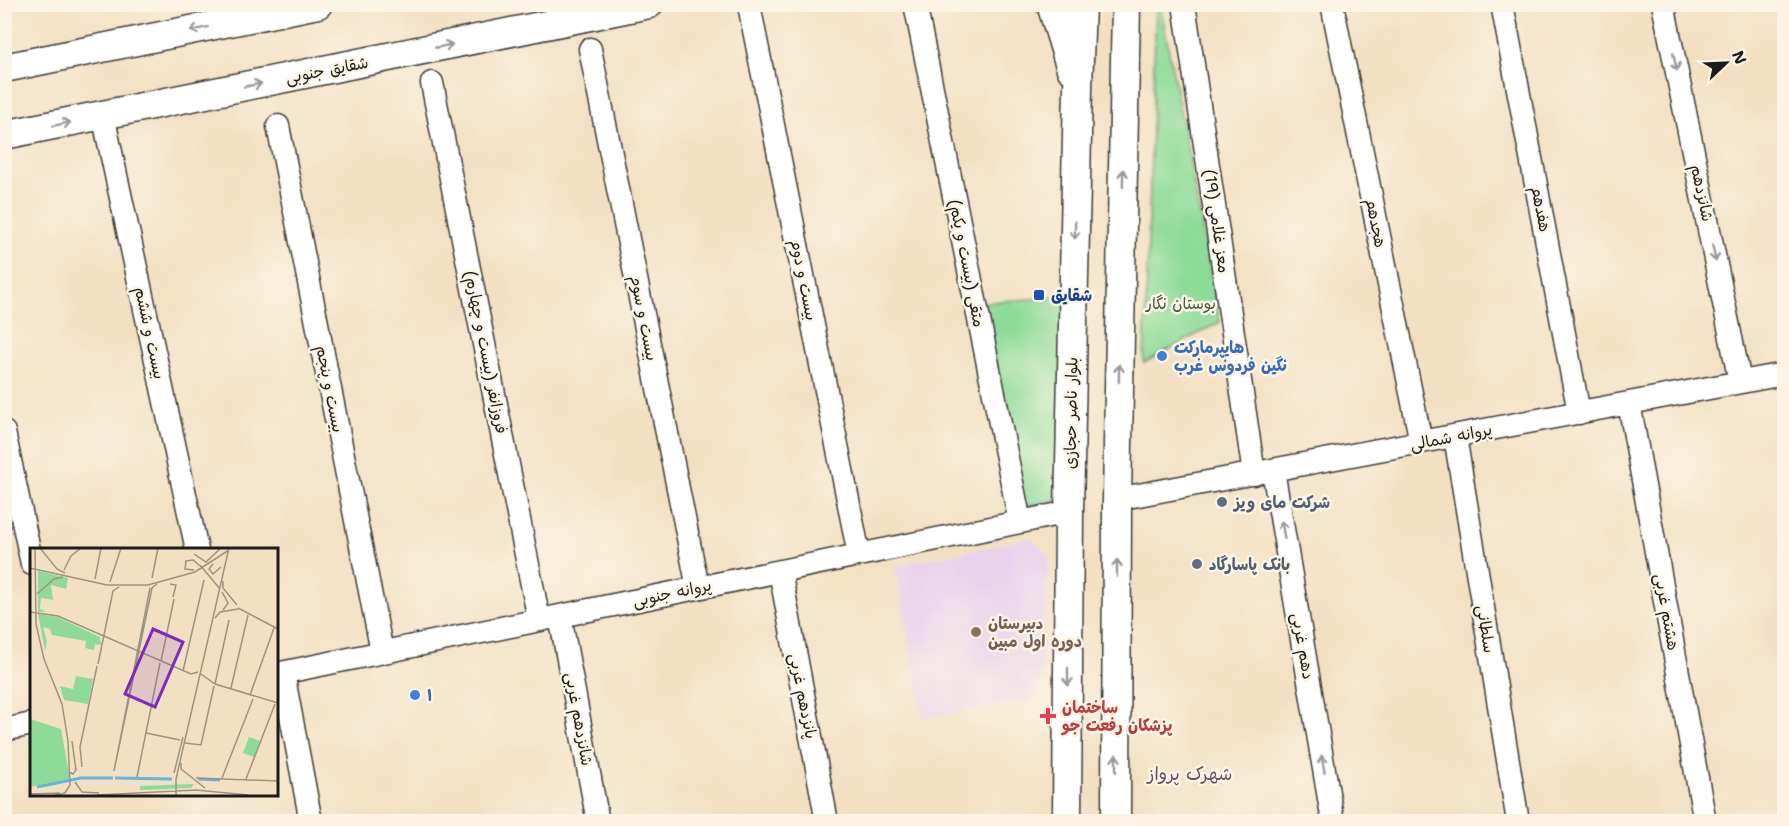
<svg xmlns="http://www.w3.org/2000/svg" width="1789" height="826" font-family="'Shantell Sans','Playpen Sans Arabic',sans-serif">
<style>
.built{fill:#ead1ec}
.green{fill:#8edb99;stroke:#557c5a;stroke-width:1.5}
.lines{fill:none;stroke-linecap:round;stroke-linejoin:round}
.minor-casing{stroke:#3c3935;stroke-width:25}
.major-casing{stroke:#3c3935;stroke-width:31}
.minor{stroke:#fff;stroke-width:22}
.major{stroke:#fff;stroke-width:28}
.oneway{stroke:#999}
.transit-dot{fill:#1a4fb4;stroke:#fcf5e5;stroke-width:2}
.shop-dot{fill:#3f7fe0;stroke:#fcf5e5;stroke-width:2}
.service-dot{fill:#5c6f8a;stroke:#fcf5e5;stroke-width:2}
.education-dot{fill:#8d6e63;stroke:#fcf5e5;stroke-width:2}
.health-dot{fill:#e0444e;stroke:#fcf5e5;stroke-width:2}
.labels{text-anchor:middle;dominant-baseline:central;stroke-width:5;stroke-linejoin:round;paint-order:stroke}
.street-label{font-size:16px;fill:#1c1c1c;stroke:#fcf5e5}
.transit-label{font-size:16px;font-weight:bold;fill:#164399;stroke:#fcf5e5;text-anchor:start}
.park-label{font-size:16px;fill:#3e5542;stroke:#fcf5e5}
.shop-label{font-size:16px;font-weight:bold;fill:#366cbe;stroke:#fcf5e5;text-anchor:start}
.service-label{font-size:16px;font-weight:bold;fill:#4e5e75;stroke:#fcf5e5;text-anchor:start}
.education-label{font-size:16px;font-weight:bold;fill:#785e54;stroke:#fcf5e5;text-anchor:start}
.health-label{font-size:16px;font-weight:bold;fill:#be3a42;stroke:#fcf5e5;text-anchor:start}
.neighbourhood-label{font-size:18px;fill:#644b5b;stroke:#fcf5e5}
.inset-river{fill:none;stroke:#61b6dd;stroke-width:3}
.inset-road{fill:none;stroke:#9d9280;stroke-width:1.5}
.view{fill:#7b2cbf;fill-opacity:0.15;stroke:#7b2cbf;stroke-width:3}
.inset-edge{fill:none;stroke:#1c1c1c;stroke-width:3}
</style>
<rect width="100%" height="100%" fill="#fcf5e5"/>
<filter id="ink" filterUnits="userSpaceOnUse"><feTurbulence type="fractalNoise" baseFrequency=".0167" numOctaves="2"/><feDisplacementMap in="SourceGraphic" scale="12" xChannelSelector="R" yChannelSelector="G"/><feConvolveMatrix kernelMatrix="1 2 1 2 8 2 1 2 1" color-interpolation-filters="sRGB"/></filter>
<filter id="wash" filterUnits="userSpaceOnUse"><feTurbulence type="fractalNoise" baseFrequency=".008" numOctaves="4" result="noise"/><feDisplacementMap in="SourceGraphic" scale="24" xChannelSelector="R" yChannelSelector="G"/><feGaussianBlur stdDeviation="1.35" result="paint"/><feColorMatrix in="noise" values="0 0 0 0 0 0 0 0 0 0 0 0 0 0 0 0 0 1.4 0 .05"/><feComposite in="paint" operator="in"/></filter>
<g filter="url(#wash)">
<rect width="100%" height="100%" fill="#f3e0c3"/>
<path class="built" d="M 1031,538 L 1049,556 L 1040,699 L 923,718 L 895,566 Z"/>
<path class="green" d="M 1160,4 L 1220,322 L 1144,363 L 1156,5 Z
M 1065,296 L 1067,500 L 1019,507 L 980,303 Z"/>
</g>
<g filter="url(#ink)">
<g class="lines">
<g class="minor-casing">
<path id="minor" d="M 915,4 L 1020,522
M 1184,4 L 1254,474
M 1332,4 L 1421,442
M 1502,4 L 1579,413
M 1663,4 L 1740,382
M 749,5 L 859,555
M 590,49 L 698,588
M 432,83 L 539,620
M 103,115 L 197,550
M 278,126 L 382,652
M 1629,403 L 1705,822
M 4,432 L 32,564
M 1455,436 L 1518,822
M 1273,470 L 1333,822
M 1117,499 L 1784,374
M 780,571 L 827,822
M 560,616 L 598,822
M 283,673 L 311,822
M 276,674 L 1069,512
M 4,730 L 32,724"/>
</g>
<g class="major-casing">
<path id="major" d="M 1051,4 L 1071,69
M 4,68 L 318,4
M 4,135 L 649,4
M 1067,822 L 1069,512 L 1078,88 L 1081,4
M 1116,822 L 1117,499 L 1126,4"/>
</g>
<use href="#minor" class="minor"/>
<use href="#major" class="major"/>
</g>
<defs><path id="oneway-shaft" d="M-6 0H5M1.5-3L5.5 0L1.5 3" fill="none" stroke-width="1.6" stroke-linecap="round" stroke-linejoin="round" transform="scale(1.5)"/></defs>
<g class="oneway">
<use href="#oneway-shaft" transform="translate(199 29) rotate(168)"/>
<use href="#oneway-shaft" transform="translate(444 46) rotate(-11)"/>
<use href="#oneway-shaft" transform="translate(1675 62) rotate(78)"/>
<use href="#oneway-shaft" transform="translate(253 85) rotate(-11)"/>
<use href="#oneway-shaft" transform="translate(62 124) rotate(-12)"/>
<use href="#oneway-shaft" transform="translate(1123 178) rotate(-89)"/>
<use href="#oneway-shaft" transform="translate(1075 230) rotate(91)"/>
<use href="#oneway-shaft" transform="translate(1714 253) rotate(78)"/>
<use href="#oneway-shaft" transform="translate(1119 373) rotate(-89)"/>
<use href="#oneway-shaft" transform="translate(1283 530) rotate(-100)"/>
<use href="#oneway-shaft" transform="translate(1117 568) rotate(-90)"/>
<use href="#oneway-shaft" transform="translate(1068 677) rotate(90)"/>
<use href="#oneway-shaft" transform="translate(1116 763) rotate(-90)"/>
<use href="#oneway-shaft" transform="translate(1323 764) rotate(-100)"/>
</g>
</g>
<rect class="transit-dot" x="1033" y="289" width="12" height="12" rx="3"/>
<g class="shop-dot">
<circle cx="1162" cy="356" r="6"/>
<circle cx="415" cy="695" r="6"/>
</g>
<g class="service-dot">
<circle cx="1222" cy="502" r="6"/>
<circle cx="1197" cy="564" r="6"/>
</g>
<circle class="education-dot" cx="976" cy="632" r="6"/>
<path class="health-dot" d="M1045 707h6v6h6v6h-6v6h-6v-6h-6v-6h6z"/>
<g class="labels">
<g class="street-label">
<text transform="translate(327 70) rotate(-11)">شقایق جنوبی</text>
<text transform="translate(1702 193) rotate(78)">شانزدهم</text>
<text transform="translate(1541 209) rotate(79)">هفدهم</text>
<text transform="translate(1217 221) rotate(82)">معز غلامی (19)</text>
<text transform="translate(1376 223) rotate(79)">هجدهم</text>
<text transform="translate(967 263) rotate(79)">متقی (بیست و یکم)</text>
<text transform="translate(804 280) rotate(79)">بیست و دوم</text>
<text transform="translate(644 318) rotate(79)">بیست و سوم</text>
<text transform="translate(150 333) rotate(78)">بیست و ششم</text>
<text transform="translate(486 352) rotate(79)">فروزانفر (بیست و چهارم)</text>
<text transform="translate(330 389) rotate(79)">بیست و پنجم</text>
<text transform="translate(1071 413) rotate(-89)">بلوار ناصر حجازی</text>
<text transform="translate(1451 437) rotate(-11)">پروانه شمالی</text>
<text transform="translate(672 593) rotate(-12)">پروانه جنوبی</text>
<text transform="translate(1667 612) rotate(80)">هشتم غربی</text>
<text transform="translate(1486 629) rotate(81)">سلطانی</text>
<text transform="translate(1303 646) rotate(80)">دهم غربی</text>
<text transform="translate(803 696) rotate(79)">پانزدهم غربی</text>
<text transform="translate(579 719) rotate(80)">شانزدهم غربی</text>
</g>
<g class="transit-label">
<text x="1051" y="295">شقایق</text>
</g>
<g class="park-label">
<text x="1181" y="303">بوستان نگار</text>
</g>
<g class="shop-label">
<text x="1174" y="347">هایپرمارکت<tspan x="1174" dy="18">نگین فردوس غرب</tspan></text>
<text x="427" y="695">۱</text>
</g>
<g class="service-label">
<text x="1234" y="502">شرکت مای ویز</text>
<text x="1209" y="564">بانک پاسارگاد</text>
</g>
<g class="education-label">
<text x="988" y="623">دبیرستان<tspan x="988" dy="18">دوره اول مبین</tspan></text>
</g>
<g class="health-label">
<text x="1062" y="707">ساختمان<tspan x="1062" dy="18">پزشكان رفعت جو</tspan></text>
</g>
<g class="neighbourhood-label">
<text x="1190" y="774">شهرک پرواز</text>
</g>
</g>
<g transform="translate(30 548)">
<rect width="248" height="248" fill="#f3e0c3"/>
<path d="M 8,23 L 38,30 L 36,41 L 21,37 L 23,52 L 11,50 L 10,61 L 16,64 L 8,64 ZM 8,66 L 27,69 L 70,89 L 71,97 L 65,96 L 64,102 L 55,100 L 56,93 L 22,87 L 20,81 L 13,79 L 17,94 L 15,103 ZM 46,128 L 63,131 L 58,156 L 34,152 L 30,138 L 43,141 ZM 0,171 L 31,181 L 40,231 L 0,239 ZM 219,189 L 230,193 L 224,209 L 213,205 ZM 164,236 L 161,240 L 110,242 L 110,238 Z" fill="#8edb99"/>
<path class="inset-river" d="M 85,230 L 142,231M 168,231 L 190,232M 7,239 L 51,230 L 83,230"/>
<path class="inset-road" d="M 5,0 L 6,76 L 14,111 L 32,156 L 38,193 L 40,237 L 35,245 L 25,247M 10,0 L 27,21 L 35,25M 164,6 L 176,14 L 191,0M 183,16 L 179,21 L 183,26 L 191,19M 170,17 L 190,41M 0,20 L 77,37 L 118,37 L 165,24 L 199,2M 34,22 L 41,8 L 51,0M 164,22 L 155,21 L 156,13 L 163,12 L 170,18M 122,30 L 128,0M 65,31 L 71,0M 193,33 L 193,40 L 207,57M 80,34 L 91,0M 140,36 L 146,37 L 143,49M 120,40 L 84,223 L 122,40 L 127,36M 192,44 L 198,55 L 193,62M 7,46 L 24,31 L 33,29M 208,60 L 248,81M 0,64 L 28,68 L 161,126 L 168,124M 185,70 L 190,64 L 208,61M 131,113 L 144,51M 68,116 L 83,43 L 89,39M 153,123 L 174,32M 171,126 L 185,136 L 248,155M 185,136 L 199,72M 201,140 L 218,67M 220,147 L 244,80M 116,185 L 150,192M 155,195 L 171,197 L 184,138M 151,215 L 151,221 L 175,240M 52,219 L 50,199 L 67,118M 39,224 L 43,226 L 46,222 L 42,193M 144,225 L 153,189M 107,229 L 130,115M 166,230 L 248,233M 192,230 L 223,151M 216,231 L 245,156M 45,234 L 52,244 L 69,245M 0,246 L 30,245M 67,247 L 166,242 L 218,247M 146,247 L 146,231 L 199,0"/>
<path class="view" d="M 123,81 L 153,94 L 125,159 L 95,146 Z"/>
<rect width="248" height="248" class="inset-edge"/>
</g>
<rect width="1789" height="826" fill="none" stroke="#fcf5e5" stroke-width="24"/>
<g transform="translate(1726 63) rotate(67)" stroke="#fcf5e5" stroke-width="4.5" paint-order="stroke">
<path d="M0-4.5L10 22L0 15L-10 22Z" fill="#1c1c1c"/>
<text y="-9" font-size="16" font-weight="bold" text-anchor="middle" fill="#1c1c1c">N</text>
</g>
</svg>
